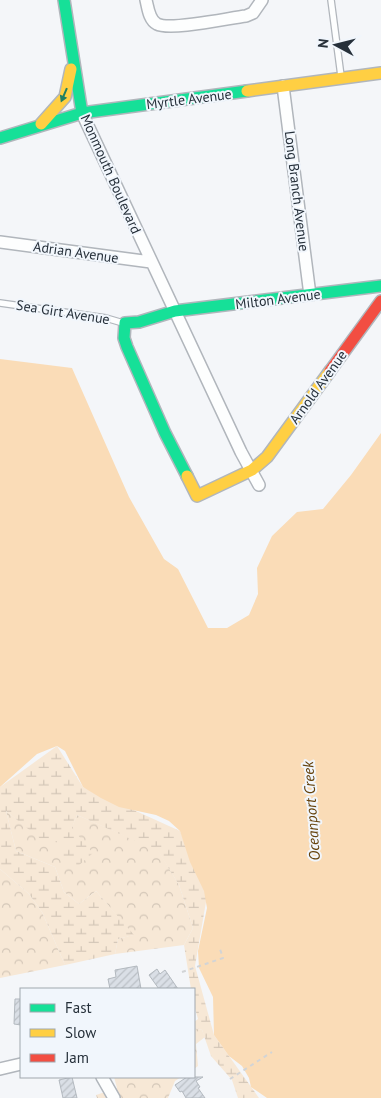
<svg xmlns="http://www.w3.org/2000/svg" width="381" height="1098" font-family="'PT Sans',sans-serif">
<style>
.forest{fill:url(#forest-crowns)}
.wetland{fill:url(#wetland-marsh)}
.water{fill:#fadcb7}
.building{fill:url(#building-hatch);stroke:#b3b9bf}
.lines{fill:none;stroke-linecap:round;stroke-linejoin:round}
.lane-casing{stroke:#b1b6bc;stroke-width:8}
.street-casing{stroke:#b1b6bc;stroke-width:14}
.fast-casing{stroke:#b1b6bc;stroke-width:14}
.slow-casing{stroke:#b1b6bc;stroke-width:14}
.jam-casing{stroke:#b1b6bc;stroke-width:14}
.path{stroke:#d2d4d6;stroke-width:2;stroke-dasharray:4 4;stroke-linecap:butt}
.lane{stroke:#fdfefe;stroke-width:5.5}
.street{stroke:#fdfefe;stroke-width:11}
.fast{stroke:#16e098;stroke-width:11}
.slow{stroke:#ffcf43;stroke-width:11}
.jam{stroke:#f24e42;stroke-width:11}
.oneway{fill:#1f7f64}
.labels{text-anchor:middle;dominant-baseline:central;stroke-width:4;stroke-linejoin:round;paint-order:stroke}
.street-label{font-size:14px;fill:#26303a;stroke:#f1f6fc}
.water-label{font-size:15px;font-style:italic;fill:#66430d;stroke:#f1f6fc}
</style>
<defs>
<pattern id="forest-crowns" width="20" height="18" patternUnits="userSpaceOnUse" patternTransform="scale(1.25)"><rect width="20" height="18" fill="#f7e8d6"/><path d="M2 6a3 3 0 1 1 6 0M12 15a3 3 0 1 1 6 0" fill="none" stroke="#d4c7b8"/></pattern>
<pattern id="wetland-marsh" width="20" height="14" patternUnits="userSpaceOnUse" patternTransform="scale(1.25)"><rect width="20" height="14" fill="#f7e8d6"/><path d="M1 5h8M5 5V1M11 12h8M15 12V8" fill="none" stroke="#d4c7b8"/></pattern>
<pattern id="building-hatch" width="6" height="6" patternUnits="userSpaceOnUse" patternTransform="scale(1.25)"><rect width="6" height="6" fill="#dadfe6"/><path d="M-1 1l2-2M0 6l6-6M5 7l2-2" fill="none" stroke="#bbc0c6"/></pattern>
</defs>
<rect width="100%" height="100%" fill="#f4f6f9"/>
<path class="forest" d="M 6,811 L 24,825 L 72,827 L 77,815 L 158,850 L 179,885 L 193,928 L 184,945 L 115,954 L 118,939 L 133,935 L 96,891 L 79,904 L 64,892 L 55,867 L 16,851 Z
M 0,869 L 29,894 L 42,912 L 65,965 L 0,978 Z
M 194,1028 L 202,1030 L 205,1037 L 196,1044 L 198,1066 L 194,1069 Z
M 114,1077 L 181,1077 L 175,1081 L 168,1098 L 97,1098 L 96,1095 L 117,1088 Z"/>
<path class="wetland" d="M 57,746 L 83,787 L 180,831 L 207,896 L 195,966 L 214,1035 L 259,1098 L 238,1098 L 232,1080 L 211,1056 L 202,1030 L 194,1028 L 194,1022 L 198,1019 L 194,1005 L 194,989 L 191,989 L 184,945 L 193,928 L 179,885 L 158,851 L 77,815 L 72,828 L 93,853 L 78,866 L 62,856 L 65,843 L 43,841 L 6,811 L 16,851 L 55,867 L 64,892 L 79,904 L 96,891 L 134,935 L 118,939 L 115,954 L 65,965 L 42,912 L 29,894 L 0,869 L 0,787 Z"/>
<path class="water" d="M 0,359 L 72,368 L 129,497 L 164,559 L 178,569 L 208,628 L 227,628 L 249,615 L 258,594 L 257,568 L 272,536 L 297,512 L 323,509 L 351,475 L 381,433 L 381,1098 L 267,1098 L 251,1087 L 249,1078 L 242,1066 L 229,1056 L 214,1035 L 213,997 L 199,968 L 198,951 L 207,908 L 204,891 L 190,862 L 180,831 L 169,821 L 156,815 L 119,807 L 101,798 L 83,787 L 65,751 L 57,746 L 37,754 L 0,787 Z"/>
<path class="building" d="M 137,966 L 141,989 L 110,989 L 108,979 L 116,977 L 115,970 Z
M 157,969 L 160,974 L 165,970 L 178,989 L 159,989 L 149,975 Z
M 15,999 L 21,999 L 21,1025 L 14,1024 Z
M 72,1077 L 77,1098 L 63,1098 L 59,1080 Z
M 187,1077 L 203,1077 L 196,1081 L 200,1087 L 198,1088 L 205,1098 L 186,1098 L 182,1091 L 180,1092 L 175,1085 Z"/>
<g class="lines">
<g class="lane-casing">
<path id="lane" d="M 331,0 L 341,76
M 0,303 L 106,318 L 123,323"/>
</g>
<g class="street-casing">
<path id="street" d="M 146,0 C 148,8 149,20 157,24 C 170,31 229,18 246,16 L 253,13 L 262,0
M 283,86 L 310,295
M 82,113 L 241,452 L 259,485
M 0,242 L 151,262
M 0,1069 L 21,1064
M 102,1077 L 114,1098"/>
</g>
<g class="fast-casing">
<path id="fast" d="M 64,0 L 82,113
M 0,138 L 82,113 L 247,91
M 187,476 L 165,433 L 127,347 L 124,338 L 125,323 L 139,322 L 175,311 L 381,286"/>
</g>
<g class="slow-casing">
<path id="slow" d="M 247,91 L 381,73
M 41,124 L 65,97 L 71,69
M 187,476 L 197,496 L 252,470 L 267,457 L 330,371"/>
</g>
<g class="jam-casing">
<path id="jam" d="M 330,371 L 381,301"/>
</g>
<path class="path" d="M 182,972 L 223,958 L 220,949
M 230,1079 L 272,1052"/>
<use href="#lane" class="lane"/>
<use href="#street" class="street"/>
<use href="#fast" class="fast"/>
<use href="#slow" class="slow"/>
<use href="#jam" class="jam"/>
</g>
<defs><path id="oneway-solid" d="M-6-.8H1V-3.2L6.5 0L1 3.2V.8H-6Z" transform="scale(1.25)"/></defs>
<use class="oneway" href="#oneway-solid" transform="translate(64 95) rotate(113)"/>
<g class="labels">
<g class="street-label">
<text transform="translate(189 99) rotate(-7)">Myrtle Avenue</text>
<text transform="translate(111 174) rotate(66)">Monmouth Boulevard</text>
<text transform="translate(297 191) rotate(83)">Long Branch Avenue</text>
<text transform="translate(76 252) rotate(8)">Adrian Avenue</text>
<text transform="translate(278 299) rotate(-7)">Milton Avenue</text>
<text transform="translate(63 312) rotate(9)">Sea Girt Avenue</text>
<text transform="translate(318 387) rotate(-54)">Arnold Avenue</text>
</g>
<g class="water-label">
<text transform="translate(311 811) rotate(-94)">Oceanport Creek</text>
</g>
</g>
<rect x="20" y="988" width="175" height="90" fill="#f1f6fc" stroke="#a0a7ae"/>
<rect x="30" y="1004" width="25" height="8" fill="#16e098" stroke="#a0a7ae"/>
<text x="65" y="1013" font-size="15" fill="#26303a">Fast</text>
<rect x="30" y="1029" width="25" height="8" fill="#ffcf43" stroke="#a0a7ae"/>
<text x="65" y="1038" font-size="15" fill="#26303a">Slow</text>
<rect x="30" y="1054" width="25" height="8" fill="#f24e42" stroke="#a0a7ae"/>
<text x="65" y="1063" font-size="15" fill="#26303a">Jam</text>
<g transform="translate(336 45) rotate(277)" stroke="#f1f6fc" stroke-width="4" paint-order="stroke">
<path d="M0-4L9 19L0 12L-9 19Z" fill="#26303a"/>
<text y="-8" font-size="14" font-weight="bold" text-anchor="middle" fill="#26303a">N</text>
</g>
</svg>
